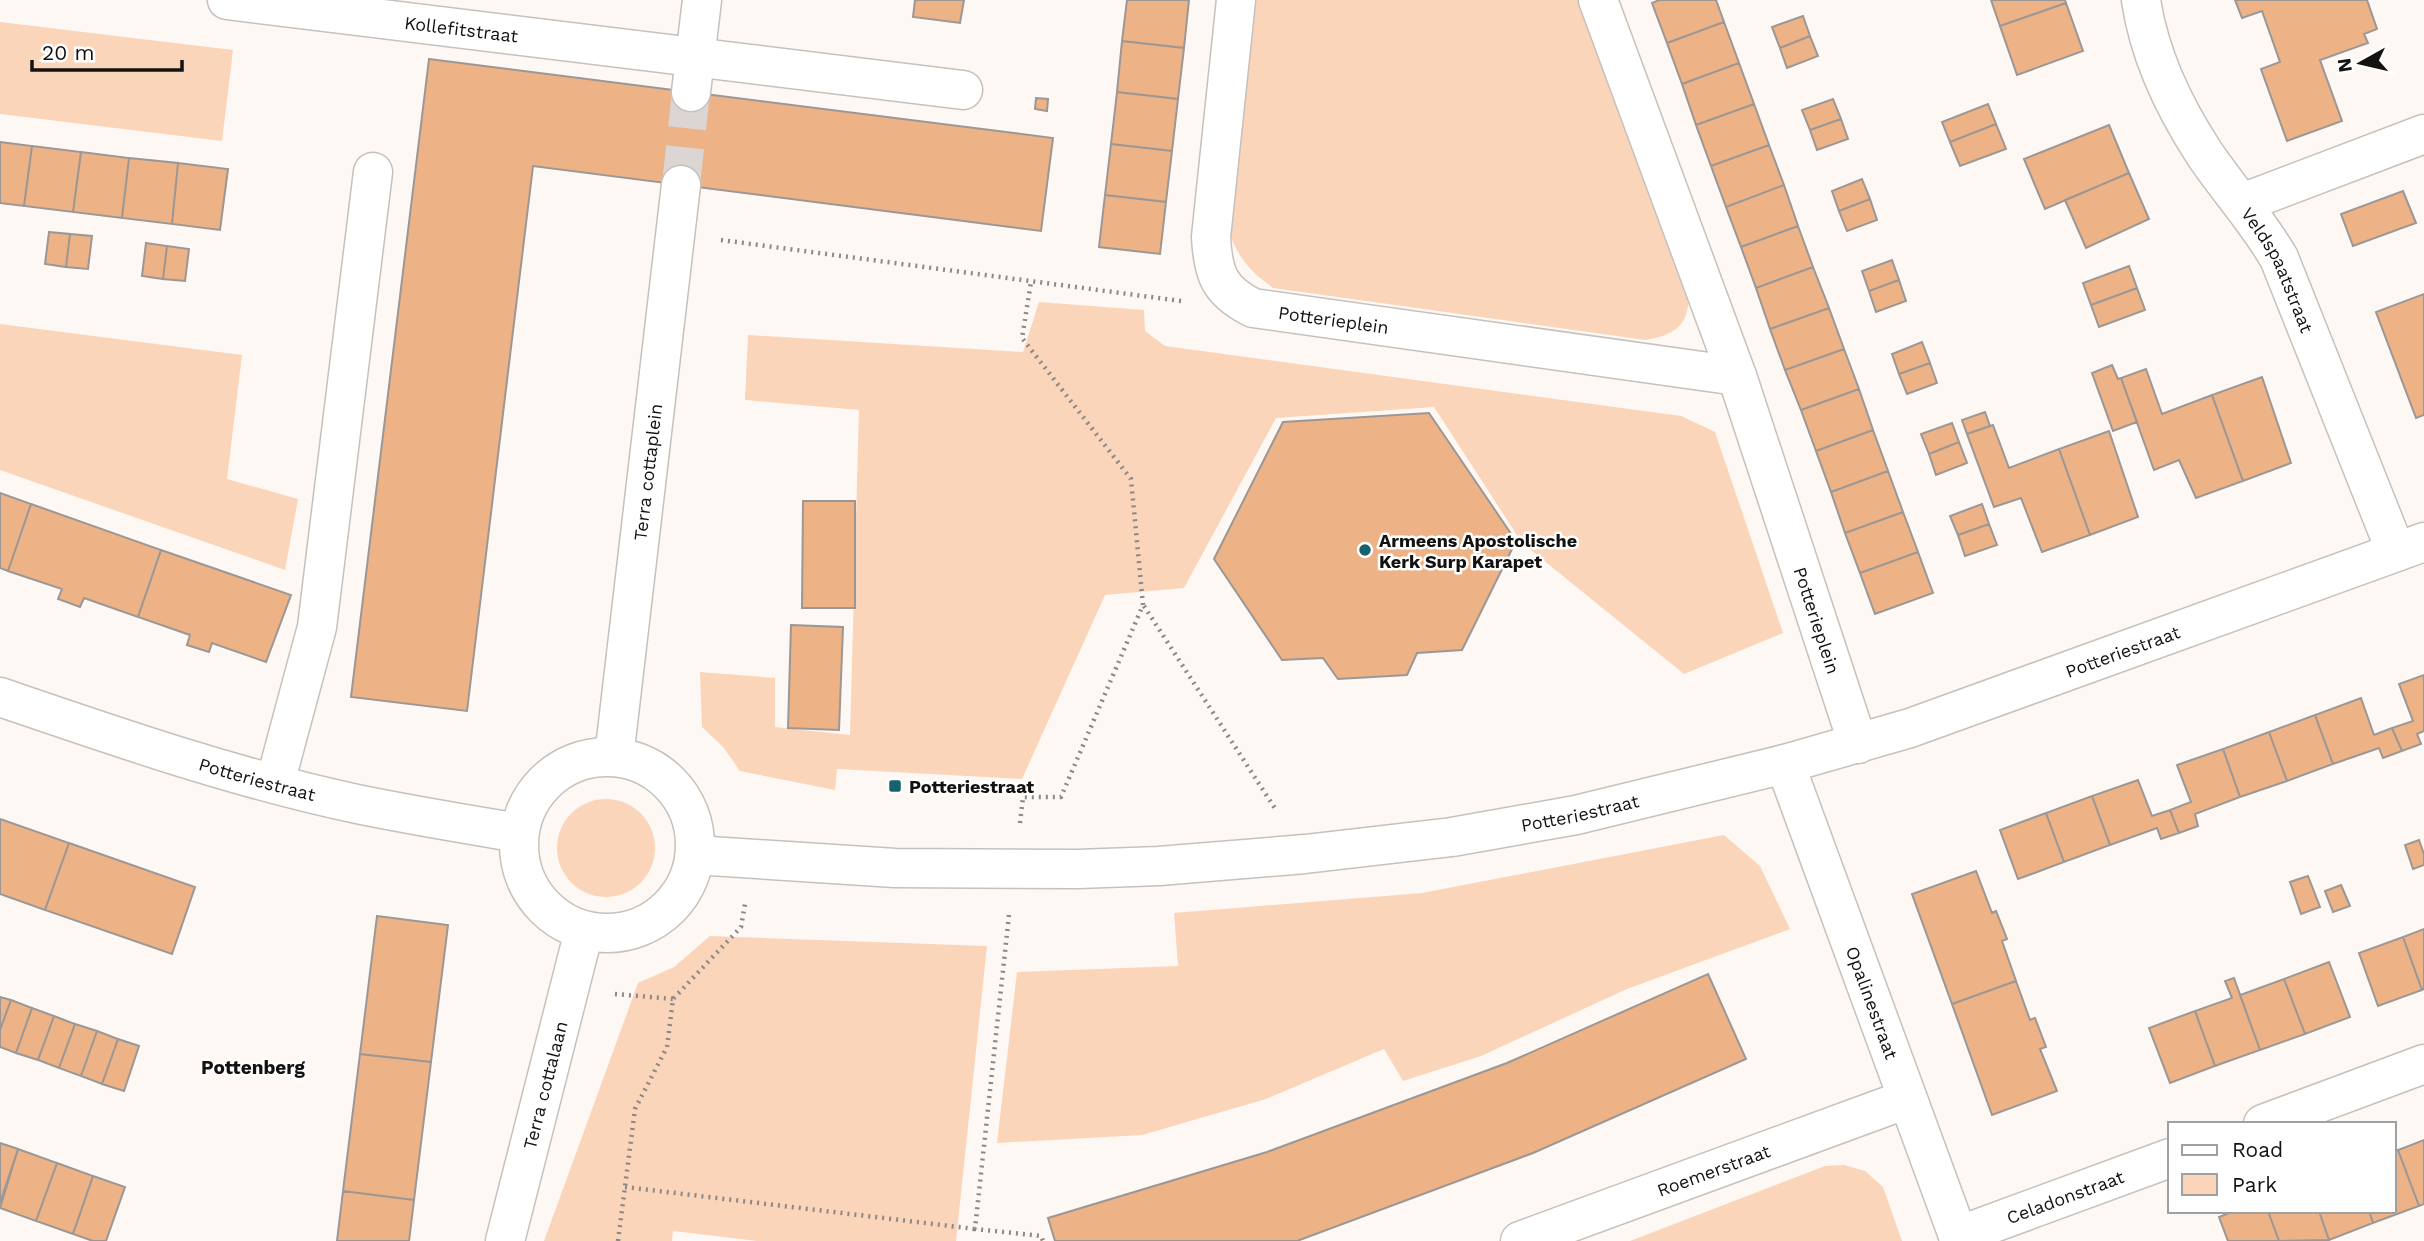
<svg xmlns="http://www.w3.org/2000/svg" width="2424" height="1241" font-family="'Work Sans',sans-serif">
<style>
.green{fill:#fad5ba}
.building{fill:#edb387;stroke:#9c9794;stroke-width:2}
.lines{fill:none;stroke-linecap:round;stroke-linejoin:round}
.minor-tunnel{stroke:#dbd6d3;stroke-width:38;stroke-dasharray:38 19;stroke-linecap:butt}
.minor-casing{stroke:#c6c1bd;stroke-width:41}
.path{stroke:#8c8886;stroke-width:4.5;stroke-dasharray:2 5;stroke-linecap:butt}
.minor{stroke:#fff;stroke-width:38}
.poi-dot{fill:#16636d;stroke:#fff;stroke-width:2.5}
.labels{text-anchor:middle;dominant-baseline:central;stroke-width:5;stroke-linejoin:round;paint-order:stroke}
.street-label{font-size:18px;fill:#141211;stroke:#fff}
.poi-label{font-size:18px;font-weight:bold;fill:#141211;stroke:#fff;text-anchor:start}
.neighbourhood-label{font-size:19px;font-weight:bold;fill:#141211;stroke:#fff}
</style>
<rect width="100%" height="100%" fill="#fef8f5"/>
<path class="green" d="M 1252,0 L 1582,0 L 1689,296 C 1688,327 1674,335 1645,340 L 1273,288 C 1250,271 1240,260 1229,233 Z
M 0,22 L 233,50 L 222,141 L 0,114 Z
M 1039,302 L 1144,310 L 1145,331 L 1165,346 L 1681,416 L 1715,432 L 1783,633 L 1684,674 L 1522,543 L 1434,407 L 1276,418 L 1184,588 L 1105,595 L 1022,779 L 837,769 L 835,790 L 740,771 L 723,747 L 702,727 L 700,672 L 775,678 L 775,727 L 850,735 L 859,410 L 745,400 L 748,335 L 1023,352 Z
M 0,324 L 242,355 L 227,479 L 298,499 L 285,570 L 0,470 Z
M557 848a49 49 0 1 1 98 0a49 49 0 1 1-98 0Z
M 1724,835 L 1760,866 L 1790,929 L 1627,989 L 1481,1056 L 1403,1081 L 1384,1049 L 1266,1099 L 1142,1135 L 997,1143 L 1017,972 L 1178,966 L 1174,913 L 1422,893 Z
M 710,936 L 987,946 L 956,1241 L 757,1241 L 673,1231 L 672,1241 L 544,1241 L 638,983 L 674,967 Z
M 1844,1165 L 1865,1171 L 1883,1187 L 1902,1241 L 1630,1241 L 1825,1166 Z"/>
<path class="building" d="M 915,0 L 964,0 L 960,23 L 913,17 Z
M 1127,0 L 1189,0 L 1184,48 L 1122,41 Z
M 1659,0 L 1716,0 L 1724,22 L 1667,43 L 1652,3 Z
M 1991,0 L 2065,0 L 2066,3 L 2000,26 Z
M 2235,0 L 2367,0 L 2377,29 L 2364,34 L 2368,43 L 2320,60 L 2342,121 L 2287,141 L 2261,69 L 2280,62 L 2262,11 L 2242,18 Z
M 2066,3 L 2083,51 L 2017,75 L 2000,26 Z
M 1803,16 L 1810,36 L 1780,48 L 1772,27 Z
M 1724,22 L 1739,63 L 1682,84 L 1667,43 Z
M 1810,36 L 1818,56 L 1787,68 L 1780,48 Z
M 1122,41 L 1184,48 L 1178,99 L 1117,92 Z
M 429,59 L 1053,138 L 1041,231 L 533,166 L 467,711 L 351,697 Z
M 1739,63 L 1754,104 L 1696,125 L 1682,84 Z
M 1117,92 L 1178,99 L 1172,151 L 1111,144 Z
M 1036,98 L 1048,99 L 1047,111 L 1035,109 Z
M 1833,99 L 1841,119 L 1810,130 L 1802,110 Z
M 1754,104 L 1769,145 L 1711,166 L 1696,125 Z
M 1988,104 L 1996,124 L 1950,142 L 1942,122 Z
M 1841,119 L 1848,139 L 1817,150 L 1810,130 Z
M 1996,124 L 2006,149 L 1960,166 L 1950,142 Z
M 2109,125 L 2129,173 L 2045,209 L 2024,159 Z
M 0,142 L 32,146 L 24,206 L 0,203 Z
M 1111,144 L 1172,151 L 1166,202 L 1105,195 Z
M 1769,145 L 1784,185 L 1726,207 L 1711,166 Z
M 32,146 L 81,152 L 73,212 L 24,206 Z
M 81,152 L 129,158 L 122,218 L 73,212 Z
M 129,158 L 178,163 L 172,224 L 122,218 Z
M 178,163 L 228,169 L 220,230 L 172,224 Z
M 2129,173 L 2149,219 L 2086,248 L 2065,200 Z
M 1862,179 L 1870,199 L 1839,211 L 1832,191 Z
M 1784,185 L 1798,226 L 1741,247 L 1726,207 Z
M 2403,191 L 2416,223 L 2353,246 L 2341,214 Z
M 1105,195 L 1166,202 L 1160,254 L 1099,247 Z
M 1870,199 L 1877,220 L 1847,231 L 1839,211 Z
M 1798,226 L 1813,267 L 1756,288 L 1741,247 Z
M 49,232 L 70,234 L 66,267 L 45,264 Z
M 70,234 L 92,236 L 88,269 L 66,267 Z
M 146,243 L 167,246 L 163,279 L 142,276 Z
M 167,246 L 189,249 L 185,281 L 163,279 Z
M 1892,260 L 1899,280 L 1869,291 L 1862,271 Z
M 2129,266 L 2137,288 L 2091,305 L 2083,283 Z
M 1813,267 L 1829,308 L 1770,329 L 1756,288 Z
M 1899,280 L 1906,301 L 1876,312 L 1869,291 Z
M 2137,288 L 2145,310 L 2099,327 L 2091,305 Z
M 2424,294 L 2424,415 L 2416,418 L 2376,312 Z
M 1829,308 L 1844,349 L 1785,370 L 1770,329 Z
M 1922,342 L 1930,363 L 1899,374 L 1892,354 Z
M 1844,349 L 1859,389 L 1801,410 L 1785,370 Z
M 1930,363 L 1937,383 L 1907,394 L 1899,374 Z
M 2112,365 L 2118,379 L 2121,378 L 2137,422 L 2113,431 L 2092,373 Z
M 2146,369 L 2162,414 L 2212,395 L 2243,481 L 2196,498 L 2179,460 L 2154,470 L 2121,378 Z
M 2262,377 L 2291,463 L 2243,481 L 2212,395 Z
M 1859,389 L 1873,430 L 1816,451 L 1801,410 Z
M 1985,412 L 1990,426 L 1967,434 L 1962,420 Z
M 1429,413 L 1516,541 L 1462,650 L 1417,653 L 1407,675 L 1338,679 L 1323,658 L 1282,660 L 1214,559 L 1283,422 Z
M 1952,423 L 1959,442 L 1929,454 L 1921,434 Z
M 1993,425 L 2009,468 L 2059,449 L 2090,535 L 2042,552 L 2021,498 L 1994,507 L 1967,434 Z
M 1873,430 L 1888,471 L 1831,492 L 1816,451 Z
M 2109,431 L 2138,517 L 2090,535 L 2059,449 Z
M 1959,442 L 1967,463 L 1936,475 L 1929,454 Z
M 1888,471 L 1903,512 L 1845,533 L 1831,492 Z
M 0,493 L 31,504 L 8,571 L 0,568 Z
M 803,501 L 855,501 L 855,608 L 802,608 Z
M 31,504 L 161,550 L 138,617 L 84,598 L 80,607 L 58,599 L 62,589 L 8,571 Z
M 1982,504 L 1989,524 L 1958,535 L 1950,516 Z
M 1903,512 L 1918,552 L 1860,573 L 1845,533 Z
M 1989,524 L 1997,545 L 1965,556 L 1958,535 Z
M 161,550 L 291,595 L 266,662 L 212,643 L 209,652 L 187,645 L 190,635 L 138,617 Z
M 1918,552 L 1933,593 L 1875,614 L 1860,573 Z
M 791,625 L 843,627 L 839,730 L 788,728 Z
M 2424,675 L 2424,731 L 2417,734 L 2421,744 L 2402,751 L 2392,728 L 2413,721 L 2399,684 Z
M 2361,698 L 2374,735 L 2392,728 L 2402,751 L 2383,758 L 2379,748 L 2333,764 L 2315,715 Z
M 2315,715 L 2333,764 L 2287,781 L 2269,732 Z
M 2269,732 L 2287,781 L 2240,797 L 2223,749 Z
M 2223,749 L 2240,797 L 2195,814 L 2198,826 L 2179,833 L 2170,810 L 2191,802 L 2177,765 Z
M 2138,780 L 2152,816 L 2170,810 L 2179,833 L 2161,839 L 2157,828 L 2110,845 L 2092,796 Z
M 2092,796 L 2110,845 L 2064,862 L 2046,813 Z
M 2046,813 L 2064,862 L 2018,879 L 2000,830 Z
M 0,819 L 69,843 L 45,910 L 0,894 Z
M 2419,840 L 2424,854 L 2424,865 L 2413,869 L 2405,845 Z
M 69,843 L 195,887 L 172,954 L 45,910 Z
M 1976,871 L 1992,913 L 1996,911 L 2007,939 L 2002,941 L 2016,981 L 1952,1004 L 1912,894 Z
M 2308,876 L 2320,907 L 2301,914 L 2290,882 Z
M 2341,885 L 2350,906 L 2333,912 L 2325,891 Z
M 377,916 L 448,925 L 431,1062 L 360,1054 Z
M 2424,929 L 2424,989 L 2422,990 L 2403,937 Z
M 2403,937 L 2422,990 L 2378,1006 L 2359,953 Z
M 2329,962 L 2350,1017 L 2305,1034 L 2284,979 Z
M 1708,974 L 1746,1059 L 1533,1153 L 1297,1241 L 1055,1241 L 1048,1218 L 1267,1152 L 1507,1063 Z
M 2234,978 L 2260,1050 L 2215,1066 L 2195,1011 L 2232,998 L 2225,981 Z
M 2284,979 L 2305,1034 L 2260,1050 L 2240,995 Z
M 2016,981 L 2030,1020 L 2035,1018 L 2046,1047 L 2040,1049 L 2057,1091 L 1992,1115 L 1952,1004 Z
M 0,997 L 11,1000 L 0,1030 Z
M 11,1000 L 32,1008 L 16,1053 L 0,1047 L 0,1030 Z
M 32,1008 L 54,1016 L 38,1060 L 16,1053 Z
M 2195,1011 L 2215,1066 L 2170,1083 L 2149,1028 Z
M 54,1016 L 75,1024 L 59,1068 L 38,1060 Z
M 75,1024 L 97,1031 L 81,1076 L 59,1068 Z
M 97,1031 L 118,1039 L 102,1084 L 81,1076 Z
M 118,1039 L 139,1046 L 124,1091 L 102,1084 Z
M 360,1054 L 431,1062 L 414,1200 L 343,1191 Z
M 2424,1140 L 2424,1204 L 2419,1206 L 2398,1150 Z
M 0,1143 L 18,1149 L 0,1203 Z
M 18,1149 L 57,1163 L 36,1221 L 0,1208 Z
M 2398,1150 L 2419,1206 L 2373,1223 L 2369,1211 L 2394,1211 L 2394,1151 Z
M 57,1163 L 93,1176 L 73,1234 L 36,1221 Z
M 93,1176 L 125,1187 L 106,1241 L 93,1241 L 73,1234 Z
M 343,1191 L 414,1200 L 409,1241 L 337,1241 Z
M 2234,1211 L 2268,1211 L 2279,1241 L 2228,1241 L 2219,1217 Z
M 2268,1211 L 2319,1211 L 2329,1240 L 2279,1241 Z
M 2319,1211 L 2369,1211 L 2373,1223 L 2329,1240 Z"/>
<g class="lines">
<path class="minor-tunnel" d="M 681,185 L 691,92"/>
<g class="minor-casing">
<g id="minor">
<path id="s1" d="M 227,0 L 963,90"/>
<path id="s2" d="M 1236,0 L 1211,237 C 1213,274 1219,291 1253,308 L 1737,376"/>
<path id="s3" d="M 1598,0 L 1737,376 L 1858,744"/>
<path id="s4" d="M 2141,0 C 2149,54 2174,107 2204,153 C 2229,190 2256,219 2279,258 L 2396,552"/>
<path d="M 691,92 L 702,0"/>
<path d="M 2242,203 L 2424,134"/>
<path id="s5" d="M 0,697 C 117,737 235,778 357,804 C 410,815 465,824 519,833"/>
<circle cx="607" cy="845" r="88"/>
<path id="s6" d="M 614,757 L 681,185"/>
<path id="s7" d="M 1785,764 L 1960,1241"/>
<path d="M 275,783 L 317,627 L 373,172"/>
<path id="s8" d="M 695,855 L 895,868 L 1078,869 L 1159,866 L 1305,854 L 1452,837 L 1576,815 L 1785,764 L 1910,728 L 2424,542"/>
<path d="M 2263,1124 L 2424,1064"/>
<path id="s9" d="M 1958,1236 L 2170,1158"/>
<path id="s10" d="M 505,1241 L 584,931"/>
<path id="s11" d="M 1520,1241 L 1907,1099"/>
</g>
</g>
<path class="path" d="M 721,240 L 1181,301
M 1144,606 L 1276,810
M 1020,823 L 1023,797 L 1061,797 L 1143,605 L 1131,479 L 1022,338 L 1031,282
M 1009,915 L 975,1229 L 1041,1236 L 1043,1241
M 615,994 L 673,999
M 625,1187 L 975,1229
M 618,1241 L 635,1109 L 667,1047 L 673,999 L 741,927 L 745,904"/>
<use href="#minor" class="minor"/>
</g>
<g class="poi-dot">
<circle cx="1365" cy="550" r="7"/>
<rect x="888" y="779" width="14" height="14" rx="3.5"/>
</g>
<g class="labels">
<g class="street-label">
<text stroke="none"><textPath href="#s1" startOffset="236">Kollefitstraat</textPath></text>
<text stroke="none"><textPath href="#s4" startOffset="306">Veldspaatstraat</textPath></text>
<text stroke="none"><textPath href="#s2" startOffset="408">Potterieplein</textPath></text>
<text stroke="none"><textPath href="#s6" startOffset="287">Terra cottaplein</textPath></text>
<text stroke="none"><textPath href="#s3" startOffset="658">Potterieplein</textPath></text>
<text stroke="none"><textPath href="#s8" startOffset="1456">Potteriestraat</textPath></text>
<text stroke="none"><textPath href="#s5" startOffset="270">Potteriestraat</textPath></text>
<text stroke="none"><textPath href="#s8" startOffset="889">Potteriestraat</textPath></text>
<text stroke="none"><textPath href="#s7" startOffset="254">Opalinestraat</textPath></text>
<text stroke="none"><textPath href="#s10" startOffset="161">Terra cottalaan</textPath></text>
<text stroke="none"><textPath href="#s11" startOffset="206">Roemerstraat</textPath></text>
<text stroke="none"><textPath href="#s9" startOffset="114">Celadonstraat</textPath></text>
</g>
<g class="poi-label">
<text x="1379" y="540">Armeens Apostolische<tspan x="1379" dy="21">Kerk Surp Karapet</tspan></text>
<text x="909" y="786">Potteriestraat</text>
</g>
<g class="neighbourhood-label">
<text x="253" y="1067">Pottenberg</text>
</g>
</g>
<rect x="2168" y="1122" width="228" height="91" fill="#ffffff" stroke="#a1a0a0" stroke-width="2"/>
<rect x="2182" y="1145" width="35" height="10" fill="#ffffff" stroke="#a1a0a0" stroke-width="2"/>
<text x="2232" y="1157" font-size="21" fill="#141211">Road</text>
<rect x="2182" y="1174" width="35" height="21" fill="#fad5ba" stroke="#a1a0a0" stroke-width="2"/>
<text x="2232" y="1192" font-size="21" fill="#141211">Park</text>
<g transform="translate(2361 63) rotate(262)" stroke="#ffffff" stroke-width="5" paint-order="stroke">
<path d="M0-5L12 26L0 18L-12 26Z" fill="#141211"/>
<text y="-10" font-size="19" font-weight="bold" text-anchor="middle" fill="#141211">N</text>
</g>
<path d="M32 60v10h150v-10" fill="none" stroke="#141211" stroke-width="3.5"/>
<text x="42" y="60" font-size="21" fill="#141211" stroke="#ffffff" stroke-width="5" paint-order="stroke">20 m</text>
</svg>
